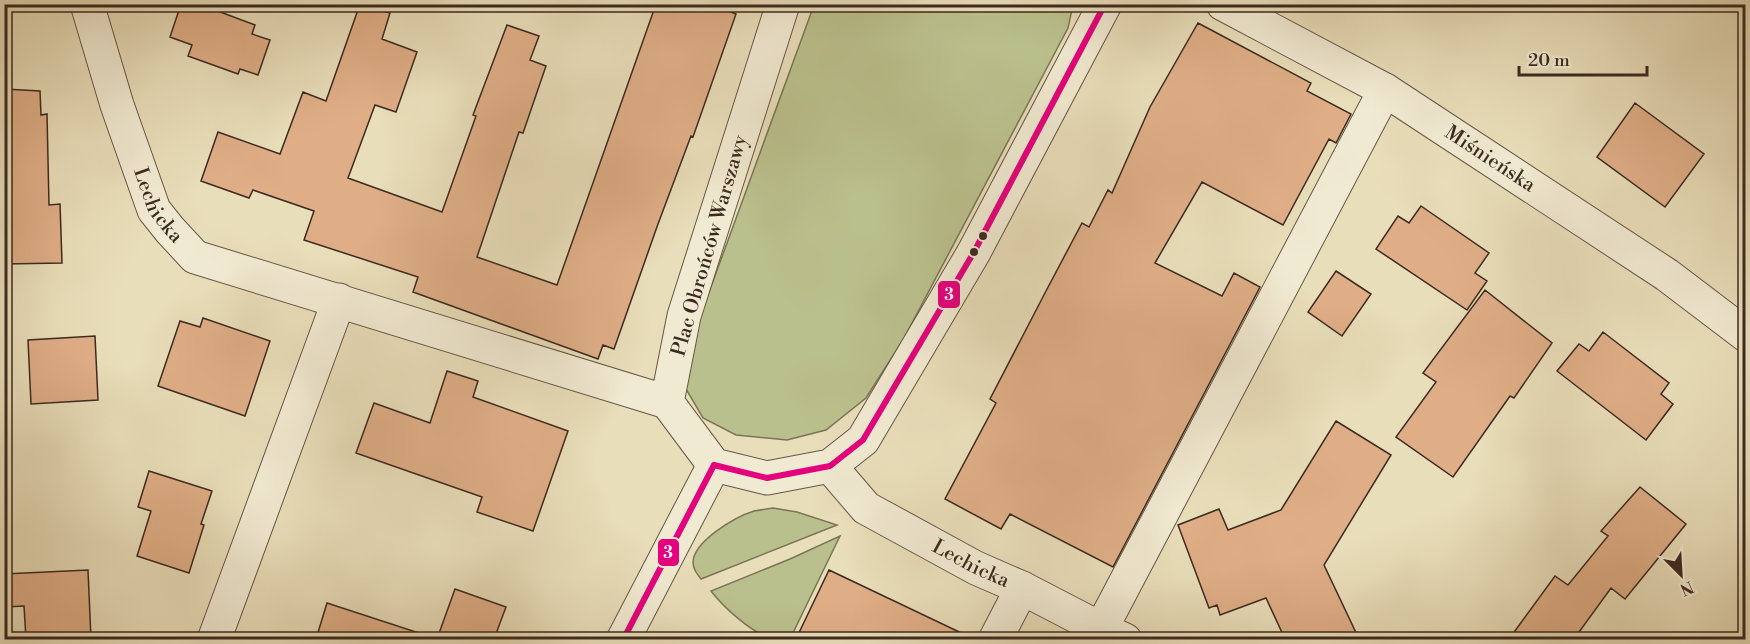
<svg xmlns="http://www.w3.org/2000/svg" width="1750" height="644" font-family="'Libre Bodoni',serif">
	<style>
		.green { fill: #bac08d; stroke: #7b7556; stroke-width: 1.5 }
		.building { fill: #dfae87; stroke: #3c2a20; stroke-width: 1.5 }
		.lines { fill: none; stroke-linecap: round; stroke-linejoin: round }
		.street-casing { stroke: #675746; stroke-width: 35 }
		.street { stroke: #f1ead2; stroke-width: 33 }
		.bus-1-casing { stroke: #f1ead2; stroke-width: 10 }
		.bus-1 { stroke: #e5007d; stroke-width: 6 }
		.bus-dot { fill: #3c2a20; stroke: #f1ead2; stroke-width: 2 }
		.labels { text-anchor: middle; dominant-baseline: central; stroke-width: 5; stroke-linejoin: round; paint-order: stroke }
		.street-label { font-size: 20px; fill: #3c2a20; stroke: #f1ead2 }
		.line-badge { stroke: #f1ead2; stroke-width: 2 }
		.badge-label { font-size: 16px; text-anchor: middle; font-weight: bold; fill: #fff }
	</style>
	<rect width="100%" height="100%" fill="#e9deba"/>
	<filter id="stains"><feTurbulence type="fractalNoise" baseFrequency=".00333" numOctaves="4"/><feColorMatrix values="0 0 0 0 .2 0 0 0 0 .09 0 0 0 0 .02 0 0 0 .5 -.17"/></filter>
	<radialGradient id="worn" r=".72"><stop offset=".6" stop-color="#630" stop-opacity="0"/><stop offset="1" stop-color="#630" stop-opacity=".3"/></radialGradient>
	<path class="green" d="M 814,5 L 1073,5 L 1068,28 L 903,340 L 866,398 L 826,430 L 787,440 L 736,435 L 703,418 L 686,389 L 685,358 Z
		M 773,508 L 797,512 L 837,525 L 701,579 C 697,574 693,569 693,562 C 694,541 735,517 754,511 C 760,510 766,509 773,508 Z
		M 840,536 L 790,639 C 784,640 777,641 771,639 C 750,631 724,608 711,591 L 790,559 Z"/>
	<path class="building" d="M 181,4 L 199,4 L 255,25 L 252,34 L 270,40 L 258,75 L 240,69 L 238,74 L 188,56 L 192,45 L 170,37 Z
		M 360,4 L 390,13 L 382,39 L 417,52 L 396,112 L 375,105 L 348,178 L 442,212 L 476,116 L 473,115 L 507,25 L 539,36 L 530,60 L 546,66 L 523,133 L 519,132 L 477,257 L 557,285 L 656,4 L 711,4 L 736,14 L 693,137 L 691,136 L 658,224 L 614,349 L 603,345 L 598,359 L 413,292 L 418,277 L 304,240 L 314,211 L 253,190 L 249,198 L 201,181 L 218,132 L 280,154 L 303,92 L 326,101 Z
		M 1198,23 L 1311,83 L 1307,91 L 1351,114 L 1336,143 L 1329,139 L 1283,225 L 1202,182 L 1155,263 L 1222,296 L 1234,273 L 1260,287 L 1113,567 L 1010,514 L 1001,529 L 945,499 L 996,403 L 990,399 L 1046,291 L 1082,223 L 1089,227 L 1108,190 L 1112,193 L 1150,107 Z
		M 4,89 L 40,91 L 41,115 L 47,114 L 49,205 L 60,204 L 62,263 L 4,264 Z
		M 1635,103 L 1704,154 L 1665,207 L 1597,157 Z
		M 1421,206 L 1489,253 L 1475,273 L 1487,281 L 1467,310 L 1376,249 L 1398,216 L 1409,223 Z
		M 1336,271 L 1371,294 L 1342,336 L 1308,312 Z
		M 1485,290 L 1552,343 L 1514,398 L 1510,396 L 1453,477 L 1396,437 L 1436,382 L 1423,373 Z
		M 203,318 L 270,341 L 245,416 L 158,386 L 180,321 L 200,327 Z
		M 1603,332 L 1669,383 L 1661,394 L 1673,404 L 1646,440 L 1557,371 L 1579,344 L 1589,351 Z
		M 95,336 L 98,400 L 31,404 L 28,340 Z
		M 447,371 L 478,381 L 473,397 L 568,431 L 533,531 L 477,512 L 482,497 L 356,453 L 374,403 L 430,423 Z
		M 1336,421 L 1391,455 L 1324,565 L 1359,639 L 1285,639 L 1266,598 L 1220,615 L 1217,605 L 1209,608 L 1178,525 L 1219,509 L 1228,530 L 1281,510 Z
		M 149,471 L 212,491 L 201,524 L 204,525 L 189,573 L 137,556 L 151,511 L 138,507 Z
		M 1640,487 L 1686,524 L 1625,599 L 1611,588 L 1574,639 L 1509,639 L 1555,576 L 1568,585 L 1608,536 L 1601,531 Z
		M 88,570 L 91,639 L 26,639 L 24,606 L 4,607 L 4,574 Z
		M 829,570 L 974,639 L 796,639 Z
		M 455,589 L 506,607 L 494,639 L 437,639 Z
		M 327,603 L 419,633 L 418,639 L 316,639 Z"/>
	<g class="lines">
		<g class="street-casing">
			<g id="street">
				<path id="s1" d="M 87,4 L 117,105 L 154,210 L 170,230 L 195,257 L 667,402"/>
				<path d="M 783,4 L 684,316 L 667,402 L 714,465 L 767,478 L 830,466 L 863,440 L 974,252 L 1105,4"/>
				<path id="s2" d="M 1223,4 L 1385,90 L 1667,275 L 1746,335"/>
				<path id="s3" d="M 830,466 L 866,508 L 976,568 L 1022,588 L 1101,629 L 1125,640"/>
				<path d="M 1101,629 L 1385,90"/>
				<path d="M 214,640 L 339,300"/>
				<path d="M 623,640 L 714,465"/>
				<path d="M 995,640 L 1022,588"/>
			</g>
		</g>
		<use href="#street" class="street"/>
		<g class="bus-1-casing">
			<path id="bus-1" d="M 714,465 L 767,478 L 830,466 L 863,440 L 974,252 L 1105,4
				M 623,640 L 714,465"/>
		</g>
		<use href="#bus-1" class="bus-1"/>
	</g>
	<g class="bus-dot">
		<circle cx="983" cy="236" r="5"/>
		<circle cx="974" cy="252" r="5"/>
	</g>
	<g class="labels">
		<g class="street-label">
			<text stroke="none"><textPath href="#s2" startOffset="309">Miśnieńska</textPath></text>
			<text stroke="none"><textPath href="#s1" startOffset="214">Lechicka</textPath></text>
			<text transform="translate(710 246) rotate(-74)">Plac Obrońców Warszawy</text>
			<text stroke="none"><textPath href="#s3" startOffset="174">Lechicka</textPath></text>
		</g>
	</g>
	<g class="line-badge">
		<rect x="937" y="280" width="24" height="29" rx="6" fill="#e5007d"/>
		<rect x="657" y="538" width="23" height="29" rx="6" fill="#e5007d"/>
	</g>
	<g class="badge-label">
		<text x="949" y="300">3</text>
		<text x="668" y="558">3</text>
	</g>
	<rect width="1750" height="644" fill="none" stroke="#e9deba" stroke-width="24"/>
	<rect x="6" y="6" width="1738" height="632" fill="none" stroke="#3c2a20" stroke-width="3"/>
	<rect x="12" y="12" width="1726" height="620" fill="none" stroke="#3c2a20" stroke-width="1.5"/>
	<g transform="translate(1681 575) rotate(156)" stroke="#f1ead2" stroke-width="4.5" paint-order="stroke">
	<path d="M0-4.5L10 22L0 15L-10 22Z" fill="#3c2a20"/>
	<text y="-9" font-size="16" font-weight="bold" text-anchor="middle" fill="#3c2a20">N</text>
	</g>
	<path d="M1519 66v9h128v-9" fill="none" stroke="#3c2a20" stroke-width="3"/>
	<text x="1528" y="66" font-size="18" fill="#3c2a20" stroke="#f1ead2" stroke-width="4.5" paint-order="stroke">20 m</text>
	<rect width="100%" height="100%" filter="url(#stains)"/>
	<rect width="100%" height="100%" fill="url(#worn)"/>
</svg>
